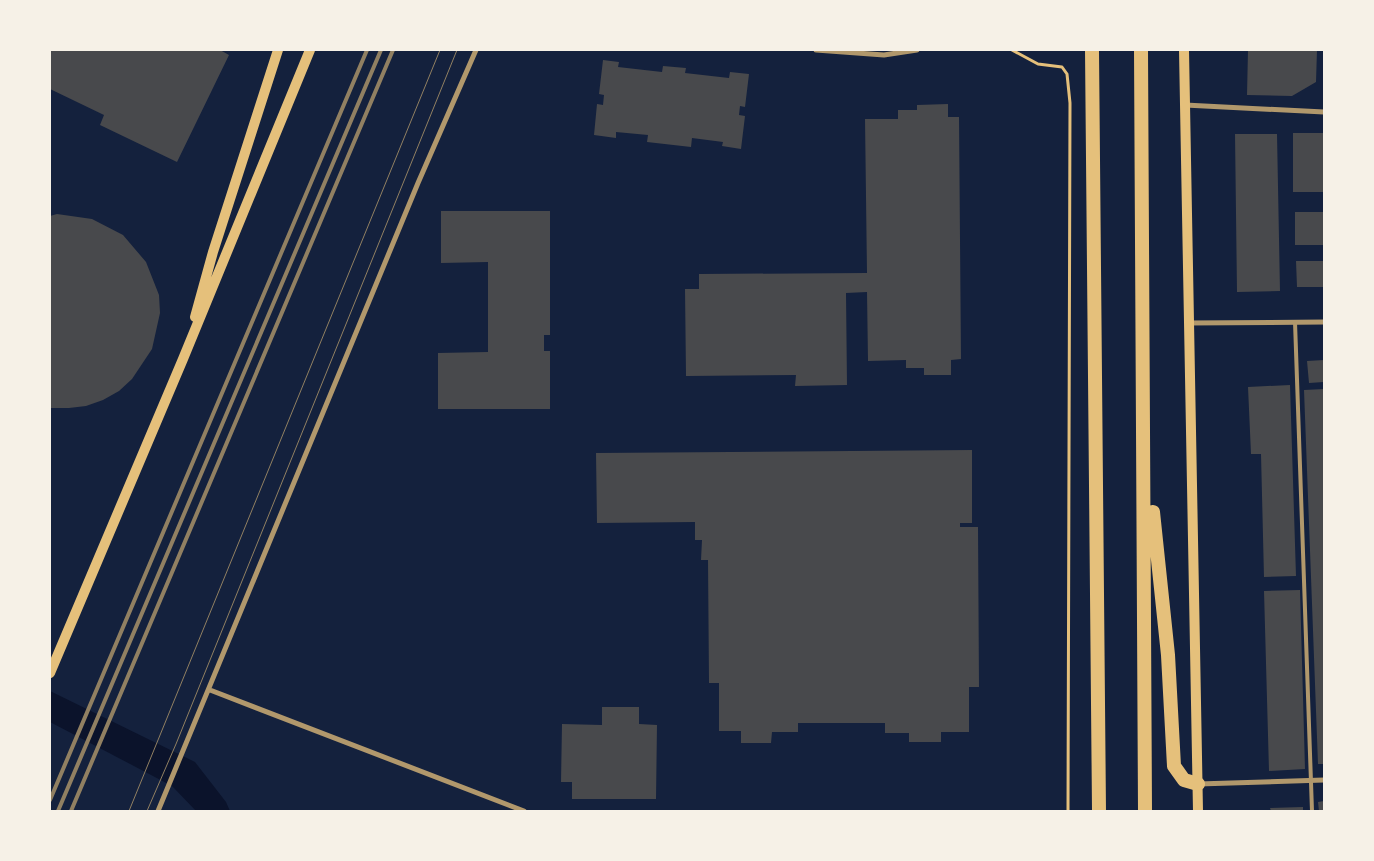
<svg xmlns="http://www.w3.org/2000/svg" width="1374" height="861" font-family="'Crimson Pro',serif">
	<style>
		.water { fill: #0b132b }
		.building { fill: #48494c }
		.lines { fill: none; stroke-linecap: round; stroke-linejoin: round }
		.path { stroke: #e5c07b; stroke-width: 3 }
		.service { stroke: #b1986c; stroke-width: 4 }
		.minor { stroke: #b1986c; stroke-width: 5 }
		.secondary { stroke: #e5c07b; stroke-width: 10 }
		.trunk { stroke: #e5c07b; stroke-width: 14 }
		.tram { stroke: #918062; stroke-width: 1 }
		.rail { stroke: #918062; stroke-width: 4 }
	</style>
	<rect width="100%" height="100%" fill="#14213d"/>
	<path class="water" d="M 50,691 L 195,762 L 226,802 L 230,811 L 196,811 L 172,786 L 50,722 Z"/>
	<path class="building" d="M 50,50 L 220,50 L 229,55 L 177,162 L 100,125 L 104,115 L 50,89 Z
		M 1248,50 L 1317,50 L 1316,82 L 1292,96 L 1247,95 Z
		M 603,60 L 619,62 L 618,67 L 662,72 L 663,66 L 686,68 L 685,73 L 729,78 L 730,72 L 749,74 L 745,107 L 740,106 L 739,115 L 745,116 L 741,149 L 722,146 L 723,142 L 692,138 L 691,147 L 647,142 L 648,135 L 616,132 L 616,138 L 594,135 L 597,104 L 603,105 L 604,95 L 599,94 Z
		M 948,104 L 948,117 L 959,117 L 961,359 L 951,360 L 951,375 L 924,375 L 924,368 L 906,368 L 906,360 L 868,361 L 867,292 L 846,293 L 847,385 L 795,386 L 796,375 L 686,376 L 685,289 L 699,289 L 699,274 L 867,273 L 865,119 L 898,119 L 898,110 L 917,110 L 917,105 Z
		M 1293,133 L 1324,133 L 1324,192 L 1293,192 Z
		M 1235,134 L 1277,134 L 1280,291 L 1237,292 Z
		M 441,211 L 550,211 L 550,335 L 544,335 L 544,351 L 550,351 L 550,409 L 438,409 L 438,353 L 488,352 L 488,262 L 441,263 Z
		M 1295,212 L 1324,212 L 1324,245 L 1295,245 Z
		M 57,214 L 92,219 L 123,235 L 146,262 L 159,295 L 160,313 L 152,349 L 132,379 L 119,391 L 103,400 L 86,406 L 69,408 L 50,408 L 50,216 Z
		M 1296,261 L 1324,261 L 1324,287 L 1297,287 Z
		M 1324,360 L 1324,382 L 1309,383 L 1307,361 Z
		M 1290,385 L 1296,576 L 1264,577 L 1261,454 L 1251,454 L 1248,387 Z
		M 1324,389 L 1324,764 L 1318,764 L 1304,390 Z
		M 972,450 L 972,523 L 960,523 L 960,527 L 978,527 L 979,687 L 969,687 L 969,732 L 941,732 L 941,742 L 909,742 L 909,733 L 885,733 L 885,723 L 798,723 L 798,732 L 772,732 L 771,743 L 741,743 L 741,731 L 719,731 L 719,683 L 709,683 L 708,560 L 701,560 L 702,540 L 695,540 L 695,522 L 597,523 L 596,453 Z
		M 1300,590 L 1305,769 L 1269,771 L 1264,591 Z
		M 602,707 L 639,707 L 639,724 L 657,725 L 656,799 L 572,799 L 572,782 L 561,782 L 562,724 L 602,725 Z
		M 1324,801 L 1324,811 L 1319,811 L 1318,802 Z
		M 1303,807 L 1303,811 L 1271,811 L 1270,808 Z"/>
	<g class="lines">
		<path class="path" d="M 1012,50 L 1038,64 L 1062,67 L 1067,74 L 1070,103 L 1068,811"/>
		<path class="service" d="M 1295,322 L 1312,811"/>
		<path class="minor" d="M 816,50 L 884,55 L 917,50
			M 1185,105 L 1324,112
			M 1188,323 L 1324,322
			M 210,690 L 524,811
			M 1198,784 L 1324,780
			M 158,811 L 418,183 L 476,50"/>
		<path class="secondary" d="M 1184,50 L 1198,811
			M 195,317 L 213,252 L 278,50
			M 50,673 L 183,359 L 310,50"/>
		<path class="trunk" d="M 1092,50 L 1099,811
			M 1141,50 L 1145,811
			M 1153,512 L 1168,655 L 1174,766 L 1184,780 L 1198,784"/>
		<path class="tram" d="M 129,811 L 440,50
			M 147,811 L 176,744 L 457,50"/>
		<path class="rail" d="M 50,800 L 367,50
			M 58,811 L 381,50
			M 71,811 L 393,50"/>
	</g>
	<rect width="1374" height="861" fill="none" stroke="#f6f1e7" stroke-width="102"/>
</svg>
